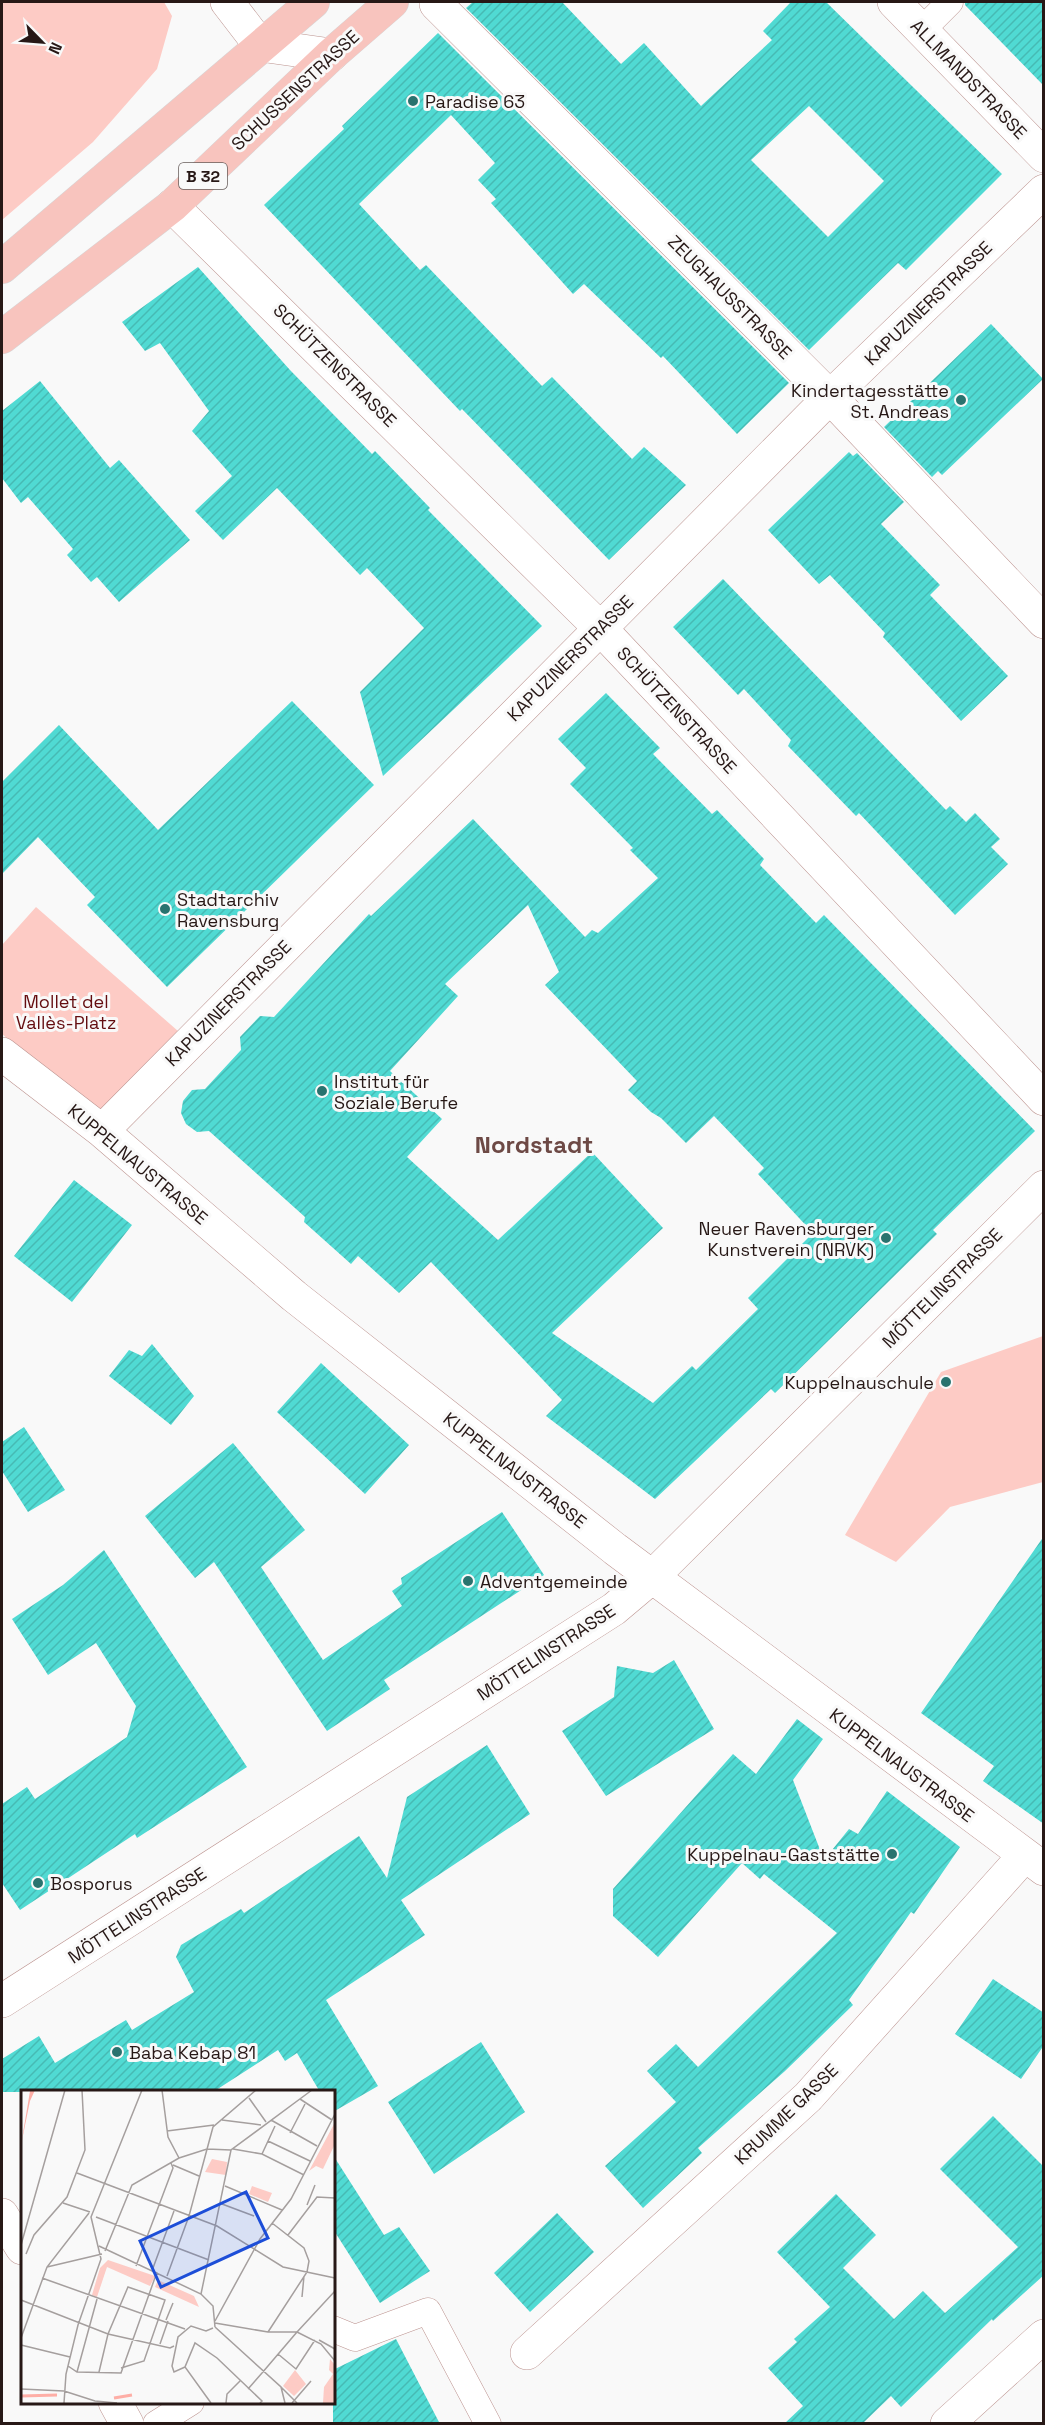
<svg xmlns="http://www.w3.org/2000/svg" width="1045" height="2425" font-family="'Space Grotesk',sans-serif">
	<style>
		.green { fill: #fdcbc5 }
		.building { fill: url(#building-hatch); fill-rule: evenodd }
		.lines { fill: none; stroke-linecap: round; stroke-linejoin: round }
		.lane-casing { stroke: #bd9490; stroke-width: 27 }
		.street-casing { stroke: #bd9490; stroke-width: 34 }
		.secondary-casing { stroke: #bd9490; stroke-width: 34 }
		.primary-casing { stroke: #d8d5d5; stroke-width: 34 }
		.lane { stroke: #fff; stroke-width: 26 }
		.street { stroke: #fff; stroke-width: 33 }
		.secondary { stroke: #fff; stroke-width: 33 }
		.primary { stroke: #f8c4be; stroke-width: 33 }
		.poi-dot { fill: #29736f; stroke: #f9f9f9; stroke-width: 2 }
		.labels { text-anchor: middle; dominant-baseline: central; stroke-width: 6; stroke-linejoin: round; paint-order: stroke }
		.shield { fill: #f9f9f9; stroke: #665c5a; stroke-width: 1.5 }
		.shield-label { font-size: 16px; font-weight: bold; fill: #271816 }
		.street-label { font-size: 18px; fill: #271816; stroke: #f9f9f9 }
		.poi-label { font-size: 18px; fill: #271816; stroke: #f9f9f9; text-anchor: start }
		.park-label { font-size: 18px; fill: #640d10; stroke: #f9f9f9 }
		.district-label { font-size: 24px; font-weight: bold; fill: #6d4945; stroke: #f9f9f9 }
		.inset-river { fill: none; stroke: #feaea6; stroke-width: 3 }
		.inset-road { fill: none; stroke: #a59f9e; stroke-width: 1.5 }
		.view { fill: #1d4ed8; fill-opacity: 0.15; stroke: #1d4ed8; stroke-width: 3 }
		.inset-edge { fill: none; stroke: #271816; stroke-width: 3 }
	</style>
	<defs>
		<pattern id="building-hatch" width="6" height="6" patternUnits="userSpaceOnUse" patternTransform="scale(1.5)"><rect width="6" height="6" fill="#50dad3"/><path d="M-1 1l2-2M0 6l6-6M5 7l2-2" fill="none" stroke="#46bab4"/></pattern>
	</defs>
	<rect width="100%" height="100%" fill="#f9f9f9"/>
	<path class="green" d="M 2,2 L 164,2 L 172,16 L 157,69 L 93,142 L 2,220 Z
		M 36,907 L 178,1031 L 96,1115 L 2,1034 L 2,945 Z
		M 1043,1336 L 1043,1482 L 950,1507 L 896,1562 L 845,1535 L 941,1372 Z"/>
	<path class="building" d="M 473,2 L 562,2 L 621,64 L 644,43 L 701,106 L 772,40 L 763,31 L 791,2 L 826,2 L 1002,174 L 906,270 L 898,263 L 809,350 L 466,8 ZM 809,106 L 884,181 L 828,237 L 751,160 Z
		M 965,2 L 1044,2 L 1044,86 L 965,5 Z
		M 438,33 L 789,383 L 737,434 L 663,356 L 661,358 L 584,284 L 573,294 L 491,203 L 496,199 L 478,180 L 495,163 L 451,115 L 359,204 L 420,270 L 426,265 L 542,386 L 552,377 L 632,459 L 644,447 L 686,485 L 609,560 L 462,409 L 460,411 L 264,205 L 344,129 L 342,126 Z
		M 198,267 L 290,370 L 372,454 L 375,451 L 430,508 L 428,510 L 542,626 L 383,776 L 360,692 L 424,628 L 367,568 L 360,575 L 277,488 L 223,540 L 195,511 L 232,476 L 192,431 L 209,411 L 160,343 L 145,351 L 122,322 Z
		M 991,324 L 1043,379 L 942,475 L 938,471 L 932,477 L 884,427 Z
		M 40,381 L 110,468 L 119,460 L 190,540 L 119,602 L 97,577 L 91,582 L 67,555 L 73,549 L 28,497 L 21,503 L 2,478 L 2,411 Z
		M 849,452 L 853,456 L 857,453 L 904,502 L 881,524 L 940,585 L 930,595 L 1008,676 L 961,721 L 883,637 L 885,633 L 830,575 L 819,584 L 768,530 Z
		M 723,579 L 946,810 L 950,806 L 966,822 L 975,813 L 1000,839 L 991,847 L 1008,864 L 955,915 L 859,813 L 856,816 L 788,746 L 791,740 L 744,689 L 738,695 L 673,627 Z
		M 606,693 L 660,748 L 653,754 L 712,814 L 717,810 L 764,859 L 760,865 L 816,923 L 824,915 L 1035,1131 L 933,1230 L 937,1234 L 775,1393 L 771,1389 L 655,1499 L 546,1416 L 562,1400 L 431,1262 L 399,1293 L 358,1256 L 351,1264 L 304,1222 L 305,1217 L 209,1131 L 197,1132 L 186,1124 L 181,1113 L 183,1101 L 192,1090 L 205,1089 L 241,1050 L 240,1037 L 260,1016 L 274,1017 L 369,914 L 371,916 L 473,819 L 585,937 L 592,930 L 598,933 L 658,878 L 630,850 L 633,848 L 570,784 L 586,768 L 558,739 ZM 528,905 L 559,972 L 545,985 L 637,1081 L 628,1090 L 651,1112 L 661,1118 L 686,1143 L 714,1116 L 764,1168 L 758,1174 L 813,1233 L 748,1298 L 758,1309 L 696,1370 L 692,1366 L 653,1403 L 552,1333 L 663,1228 L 592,1152 L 498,1240 L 407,1157 L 442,1119 L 390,1071 L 458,996 L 445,984 Z
		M 292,701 L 374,785 L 167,987 L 87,905 L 95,897 L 38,837 L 2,874 L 2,782 L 59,725 L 158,830 Z
		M 74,1180 L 132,1225 L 72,1302 L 14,1256 Z
		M 152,1344 L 194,1396 L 171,1425 L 109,1376 L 129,1350 L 142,1356 Z
		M 321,1363 L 409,1445 L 365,1494 L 277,1412 Z
		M 24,1427 L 65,1490 L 28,1512 L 2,1471 L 2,1442 Z
		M 233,1443 L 305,1530 L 261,1567 L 323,1660 L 402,1606 L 392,1591 L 402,1584 L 401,1578 L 502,1512 L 544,1575 L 384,1680 L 390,1689 L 327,1731 L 214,1562 L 195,1578 L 145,1516 Z
		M 1044,1536 L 1044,1824 L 983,1781 L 994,1766 L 921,1713 Z
		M 104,1550 L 247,1767 L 137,1838 L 135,1834 L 20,1910 L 2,1883 L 2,1804 L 27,1787 L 35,1799 L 127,1737 L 136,1706 L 96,1643 L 48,1675 L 12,1619 L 63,1585 Z
		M 674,1660 L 714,1729 L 606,1796 L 562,1731 L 614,1697 L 617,1666 L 653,1673 Z
		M 797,1719 L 823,1739 L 793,1780 L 824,1860 L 849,1829 L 858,1834 L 887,1791 L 960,1847 L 914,1914 L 911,1912 L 849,2000 L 853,2005 L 785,2071 L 698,2148 L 702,2153 L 643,2208 L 605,2166 L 676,2102 L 647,2071 L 676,2044 L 698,2067 L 837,1933 L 764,1874 L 760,1879 L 742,1863 L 658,1957 L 613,1916 L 613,1889 L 733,1754 L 756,1774 Z
		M 487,1745 L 530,1814 L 401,1900 L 425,1935 L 326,2000 L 378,2086 L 333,2112 L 333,2092 L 320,2092 L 297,2053 L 285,2061 L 278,2050 L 213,2092 L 2,2092 L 2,2059 L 39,2036 L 55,2063 L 126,2020 L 132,2030 L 194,1992 L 176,1957 L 181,1945 L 241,1909 L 244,1913 L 359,1836 L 387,1878 L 407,1797 Z
		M 993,1979 L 1044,2013 L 1044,2045 L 1021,2079 L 955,2034 Z
		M 481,2042 L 525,2112 L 434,2174 L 388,2102 Z
		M 993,2116 L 1044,2167 L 1044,2275 L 993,2321 L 992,2319 L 901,2407 L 891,2396 L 862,2424 L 784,2424 L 803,2406 L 768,2368 L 797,2342 L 794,2339 L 830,2307 L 777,2252 L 836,2194 L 876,2235 L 843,2268 L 894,2319 L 923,2291 L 945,2313 L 1018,2247 L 940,2169 Z
		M 333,2155 L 384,2235 L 399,2227 L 430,2271 L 380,2303 L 333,2229 Z
		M 557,2213 L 594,2252 L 530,2312 L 494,2273 Z
		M 396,2339 L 440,2424 L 333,2424 L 333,2370 Z"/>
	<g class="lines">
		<g class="lane-casing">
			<path id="lane" d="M 922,30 L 950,2
				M 333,2329 L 355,2338 L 428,2311 L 488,2424
				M 156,2424 L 191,2402"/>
		</g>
		<g class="street-casing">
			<path id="street" d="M 227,2 L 260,45 L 331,55
				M 894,2 L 1044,156
				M 436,4 L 830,397 L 1044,622
				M 172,206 L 600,628 L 1044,1099
				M 2,1054 L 102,1131 L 294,1296 L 615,1549 L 1044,1869
				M 102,1131 L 830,397 L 1044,191
				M 2,2001 L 614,1609 L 652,1577 L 1044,1187
				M 527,2353 L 808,2097 L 1024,1856
				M 947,2424 L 1044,2336"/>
		</g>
		<g class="secondary-casing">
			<path id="secondary" d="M 2,2215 L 22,2248
				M 115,2402 L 127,2424"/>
		</g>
		<g class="primary-casing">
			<path id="primary" d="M 2,267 L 313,2
				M 2,337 L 172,206 L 331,55 L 392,2"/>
		</g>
		<use href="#lane" class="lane"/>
		<use href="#street" class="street"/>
		<use href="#secondary" class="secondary"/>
		<use href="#primary" class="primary"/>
	</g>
	<g class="poi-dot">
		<circle cx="413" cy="101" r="6"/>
		<circle cx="961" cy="400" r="6"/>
		<circle cx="165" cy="909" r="6"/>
		<circle cx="322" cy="1091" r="6"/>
		<circle cx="886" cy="1238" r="6"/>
		<circle cx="946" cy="1382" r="6"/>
		<circle cx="468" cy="1581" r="6"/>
		<circle cx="892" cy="1854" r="6"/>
		<circle cx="38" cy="1883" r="6"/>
		<circle cx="117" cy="2052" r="6"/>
	</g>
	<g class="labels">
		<rect class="shield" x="179" y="163" width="48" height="26" rx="4.5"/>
		<g class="shield-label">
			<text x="203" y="176">B 32</text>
		</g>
		<g class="street-label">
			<text transform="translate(969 79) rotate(46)">ALLMANDSTRASSE</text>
			<text transform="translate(295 90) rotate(-43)">SCHUSSENSTRASSE</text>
			<text transform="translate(730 297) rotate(45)">ZEUGHAUSSTRASSE</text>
			<text transform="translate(928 303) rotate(-44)">KAPUZINERSTRASSE</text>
			<text transform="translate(335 365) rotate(45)">SCHÜTZENSTRASSE</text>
			<text transform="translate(570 658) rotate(-45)">KAPUZINERSTRASSE</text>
			<text transform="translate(677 710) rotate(47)">SCHÜTZENSTRASSE</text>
			<text transform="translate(228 1003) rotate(-45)">KAPUZINERSTRASSE</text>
			<text transform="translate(138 1164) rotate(40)">KUPPELNAUSTRASSE</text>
			<text transform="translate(942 1288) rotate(-45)">MÖTTELINSTRASSE</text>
			<text transform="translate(515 1470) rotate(38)">KUPPELNAUSTRASSE</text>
			<text transform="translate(546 1652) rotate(-33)">MÖTTELINSTRASSE</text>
			<text transform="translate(902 1765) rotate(37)">KUPPELNAUSTRASSE</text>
			<text transform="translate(137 1915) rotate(-33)">MÖTTELINSTRASSE</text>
			<text transform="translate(786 2114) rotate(-44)">KRUMME GASSE</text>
		</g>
		<g class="poi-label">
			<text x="425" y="101">Paradise 63</text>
			<text x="949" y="390" text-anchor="end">Kindertagesstätte<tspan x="949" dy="21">St. Andreas</tspan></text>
			<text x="177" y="899">Stadtarchiv<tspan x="177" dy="21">Ravensburg</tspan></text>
			<text x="334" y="1081">Institut für<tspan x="334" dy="21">Soziale Berufe</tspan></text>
			<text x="874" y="1228" text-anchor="end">Neuer Ravensburger<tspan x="874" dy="21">Kunstverein (NRVK)</tspan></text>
			<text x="934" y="1382" text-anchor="end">Kuppelnauschule</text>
			<text x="480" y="1581">Adventgemeinde</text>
			<text x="880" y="1854" text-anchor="end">Kuppelnau-Gaststätte</text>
			<text x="50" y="1883">Bosporus</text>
			<text x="129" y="2052">Baba Kebap 81</text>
		</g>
		<g class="park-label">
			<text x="66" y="1001">Mollet del<tspan x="66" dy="21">Vallès-Platz</tspan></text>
		</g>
		<g class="district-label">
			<text x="534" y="1144">Nordstadt</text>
		</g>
	</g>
	<g transform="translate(21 2090)">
		<rect width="314" height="314" fill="#f9f9f9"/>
		<path d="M 191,69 L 206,72 L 205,85 L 184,82 ZM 231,96 L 251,103 L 247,112 L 228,104 ZM 87,170 L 134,186 L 129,196 L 86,177 L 76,207 L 71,205 L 79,178 ZM 137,190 L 173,206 L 178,217 L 134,197 ZM 274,280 L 285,294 L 273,306 L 262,296 Z" fill="#fdcbc5"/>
		<path d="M 313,34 L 313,56 L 302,79 L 295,76 L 288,81 ZM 309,269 L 313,274 L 313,313 L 302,313 L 303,297 L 312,284 L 308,280 Z" fill="#fdcbc5"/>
		<path d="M 14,0 L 9,11 L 0,55 L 9,1 Z" fill="#feaea6"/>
		<path class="inset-river" d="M 0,306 L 36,305M 93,308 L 111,305"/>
		<path class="inset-road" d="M 141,0 L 147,47 L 158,68M 228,8 L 245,32M 279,9 L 311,30M 201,30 L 240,35M 250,30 L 296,56M 146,41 L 193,35M 269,43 L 284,14M 247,51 L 289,71M 212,59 L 241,64 L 283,85M 241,64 L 254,36M 152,75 L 178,86M 56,83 L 196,136 L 262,177 L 314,188M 204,96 L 261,120M 42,113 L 69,122M 201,114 L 233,126M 286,115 L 294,95M 75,127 L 188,170M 267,145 L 296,107 L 314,108M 0,155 L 44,0M 78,156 L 180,204 L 192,216 L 194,237M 84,161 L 111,95 L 158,68 L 186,59 L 210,60M 5,164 L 13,145 L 46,107 L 64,60 L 61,0M 115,176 L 152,78 L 150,73M 26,177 L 81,164M 132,178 L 153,121M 146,186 L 168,126 L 192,37 L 235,0M 21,188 L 164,239M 180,204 L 210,60 L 291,0M 281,207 L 283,186M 0,210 L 87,244 L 149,258 L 153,256M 145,230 L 152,213M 194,231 L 239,149 L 270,109 L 314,24M 194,233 L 247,242 L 277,242M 194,237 L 260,297 L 264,313M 247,242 L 286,182 L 288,171 L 283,158 L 251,133M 276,242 L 314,201M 0,248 L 26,177 L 68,123M 298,250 L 314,259M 139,254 L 147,231M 0,255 L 49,267M 257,264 L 275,279 L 294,250M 47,276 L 56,282 L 100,283 L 136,182M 164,277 L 153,282 L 151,276 L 157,247 L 170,236 L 185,241 L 192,238M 56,282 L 76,209M 78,282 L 87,244 L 107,197 L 144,210 L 123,271 L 100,278M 241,283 L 276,242 L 300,254 L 314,271M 260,297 L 276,313M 0,299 L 43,301M 227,299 L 241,283M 43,301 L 74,311 L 96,313M 43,313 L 45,284 L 57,235 L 80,169 L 70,127 L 121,0M 190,313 L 164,277 L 174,253 L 196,268 L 241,311 L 239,313M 205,313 L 206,304 L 219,291M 271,313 L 290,291"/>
		<path class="view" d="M 225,102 L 247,148 L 140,197 L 119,151 Z"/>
		<rect width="314" height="314" class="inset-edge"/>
	</g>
	<rect width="1045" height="2425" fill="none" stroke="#271816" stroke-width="6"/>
	<g transform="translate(42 42) rotate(115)" stroke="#f9f9f9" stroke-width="4.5" paint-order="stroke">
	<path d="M0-4.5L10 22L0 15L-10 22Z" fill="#271816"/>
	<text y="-9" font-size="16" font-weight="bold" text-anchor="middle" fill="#271816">N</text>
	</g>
</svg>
